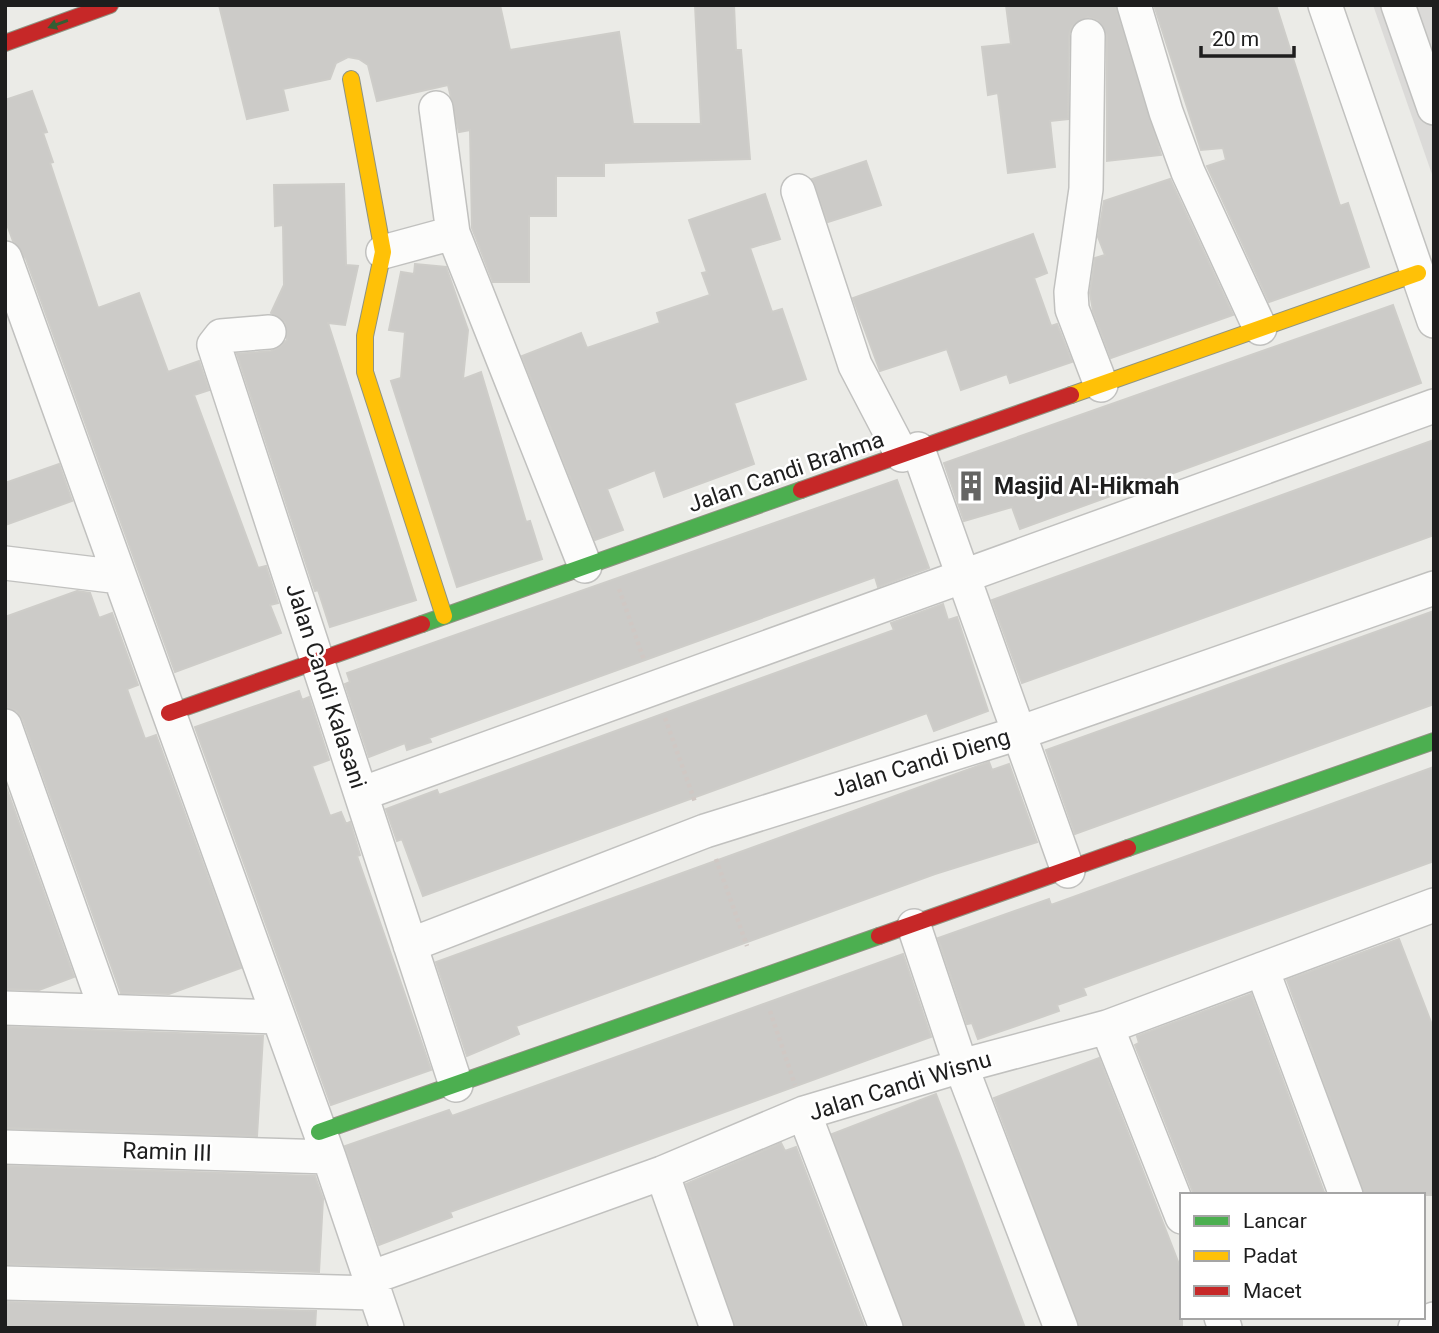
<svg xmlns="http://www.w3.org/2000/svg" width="1439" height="1333" font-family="Roboto,sans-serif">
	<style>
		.residential { fill: #dbdad8 }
		.building { fill: #cccbc8; stroke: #cecdc9; stroke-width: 2 }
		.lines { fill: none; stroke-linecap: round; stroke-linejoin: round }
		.street-casing { stroke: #c1c1bf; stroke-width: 36 }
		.fast-casing { stroke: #8f9381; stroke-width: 18 }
		.slow-casing { stroke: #8f9381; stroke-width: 18 }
		.jam-casing { stroke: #8f9381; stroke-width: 18 }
		.path { stroke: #d0c8c4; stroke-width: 4.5; stroke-dasharray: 3.5 3.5; stroke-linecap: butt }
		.street { stroke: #fcfcfb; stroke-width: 33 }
		.fast { stroke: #4caf50; stroke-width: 16 }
		.slow { stroke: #ffc107; stroke-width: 16 }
		.jam { stroke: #c62828; stroke-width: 16 }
		.oneway { fill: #335f34 }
		.labels { text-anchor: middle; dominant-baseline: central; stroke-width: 5; stroke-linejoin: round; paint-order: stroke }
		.street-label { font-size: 23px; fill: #1e1e1e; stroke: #fff }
		.poi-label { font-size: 23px; font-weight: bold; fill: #1e1e1e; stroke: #fff; text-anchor: start }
	</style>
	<rect width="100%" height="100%" fill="#ebebe7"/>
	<path class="residential" d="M 1373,5 L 1434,5 L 1434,180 Z"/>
	<path class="building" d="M 219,5 L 500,5 L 510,50 L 619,32 L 633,124 L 701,124 L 695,5 L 734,5 L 736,50 L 741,50 L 750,159 L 604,163 L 604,176 L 556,176 L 556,216 L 529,216 L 529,282 L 493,282 L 472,228 L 470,130 L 459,132 L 448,85 L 377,101 L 368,65 L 359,59 L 348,57 L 336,63 L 330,79 L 283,89 L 288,110 L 247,119 Z
		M 1006,5 L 1115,5 L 1161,155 L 1107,161 L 1107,36 L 1098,20 L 1088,17 L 1072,26 L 1069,35 L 1068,119 L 1050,121 L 1055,167 L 1008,173 L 998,93 L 988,95 L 982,47 L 1011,44 Z
		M 1154,5 L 1276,5 L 1340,206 L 1348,203 L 1369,267 L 1269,302 L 1207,166 L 1226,160 L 1223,148 L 1201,150 Z
		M 32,91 L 47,132 L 43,133 L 53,162 L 50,163 L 98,308 L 139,293 L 168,372 L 199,361 L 209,390 L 194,395 L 258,568 L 266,566 L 278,603 L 270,605 L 281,633 L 175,672 L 26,259 L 13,241 L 5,219 L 5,100 Z
		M 866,161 L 881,205 L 828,222 L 812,179 Z
		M 1170,179 L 1233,315 L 1111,358 L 1093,311 L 1090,293 L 1095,258 L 1105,255 L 1098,237 L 1104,201 Z
		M 344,184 L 346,265 L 358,266 L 345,325 L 328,323 L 416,600 L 330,627 L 318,590 L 315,591 L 237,354 L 271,351 L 280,347 L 287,340 L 285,322 L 271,313 L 284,285 L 283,225 L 275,226 L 274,185 Z
		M 765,194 L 780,239 L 750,248 L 772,312 L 782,309 L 806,379 L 734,403 L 754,464 L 664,497 L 655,470 L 607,489 L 623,530 L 595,540 L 522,356 L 581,333 L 587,348 L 660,323 L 657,313 L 710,295 L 702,273 L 707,272 L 689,220 Z
		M 1033,234 L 1047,273 L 1034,278 L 1051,326 L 1057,324 L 1072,362 L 1010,383 L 1007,374 L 961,390 L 947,349 L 880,371 L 853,298 Z
		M 415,264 L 446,267 L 468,330 L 463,379 L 481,372 L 526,522 L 530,521 L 542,559 L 457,587 L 391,381 L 401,378 L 405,332 L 389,330 L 401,272 L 414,274 Z
		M 1393,305 L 1421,383 L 1020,529 L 1012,507 L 964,521 L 944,463 Z
		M 1434,440 L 1434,535 L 1022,683 L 992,600 Z
		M 59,464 L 72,501 L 5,525 L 5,483 Z
		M 897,480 L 929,568 L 878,587 L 875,577 L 429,738 L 431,742 L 407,750 L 405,743 L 369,757 L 345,684 L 350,682 L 347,673 Z
		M 77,591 L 90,593 L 99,618 L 112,613 L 138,685 L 127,689 L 145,739 L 156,735 L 241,968 L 169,994 L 121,993 L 23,720 L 17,711 L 5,707 L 5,617 Z
		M 943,604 L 948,620 L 957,617 L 988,711 L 934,731 L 927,713 L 423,896 L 402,839 L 397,841 L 386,809 L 437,790 L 439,795 L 861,642 L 894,630 L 891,623 Z
		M 1434,611 L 1434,704 L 1075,834 L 1046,750 Z
		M 299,691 L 302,700 L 309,697 L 329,760 L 312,766 L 330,816 L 341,812 L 346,824 L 350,822 L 360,855 L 357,856 L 431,1070 L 331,1105 L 195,727 Z
		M 989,762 L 992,770 L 1009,764 L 1037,842 L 935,874 L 516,1026 L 519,1034 L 467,1056 L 436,962 Z
		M 1434,767 L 1434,861 L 1083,988 L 1086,995 L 1057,1005 L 1059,1011 L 1016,1026 L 978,1039 L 972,1023 L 967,1024 L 938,938 L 1049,899 L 1051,905 Z
		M 5,784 L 74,977 L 39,990 L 5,989 Z
		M 1399,939 L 1434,1030 L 1434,1195 L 1365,1195 L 1287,980 Z
		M 903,954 L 931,1037 L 450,1212 L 452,1217 L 379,1245 L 345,1146 L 449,1110 L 452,1116 Z
		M 1251,994 L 1325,1195 L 1194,1195 L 1135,1045 L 1139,1043 L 1137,1036 Z
		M 5,1027 L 263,1036 L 257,1136 L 5,1128 Z
		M 1099,1058 L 1182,1272 L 1182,1328 L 1080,1328 L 994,1098 Z
		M 936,1094 L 960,1156 L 1025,1328 L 905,1328 L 832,1134 Z
		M 781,1143 L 785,1151 L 796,1147 L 865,1328 L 736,1328 L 686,1184 Z
		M 5,1166 L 315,1176 L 323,1199 L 319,1272 L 5,1264 Z
		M 5,1302 L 316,1311 L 315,1328 L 5,1328 Z"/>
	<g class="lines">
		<g class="street-casing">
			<path id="street" d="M 1134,5 L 1166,112 L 1188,172 L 1260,328
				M 1325,5 L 1434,321
				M 1398,5 L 1434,108
				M 1088,36 L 1086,189 L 1071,292 L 1072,309 L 1101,385
				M 436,108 L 453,233
				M 798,191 L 855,365 L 902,455
				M 383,252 L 453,233 L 585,566
				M 5,258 L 329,1157 L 387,1328
				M 269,332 L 221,336 L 214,345 L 456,1085
				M 918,449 L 1068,871
				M 5,563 L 120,577
				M 5,726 L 106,1010
				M 361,794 L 1434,406
				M 914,926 L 961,1066 L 1061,1328
				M 410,945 L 705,831 L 1019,733 L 1434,588
				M 1262,969 L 1346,1195
				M 5,1008 L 278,1017
				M 1107,1027 L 1182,1217
				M 804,1113 L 886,1328
				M 5,1147 L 329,1157
				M 662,1173 L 717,1328
				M 370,1278 L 662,1173 L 804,1113 L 961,1066 L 1107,1027 L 1434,905
				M 5,1283 L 374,1293
				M 1221,1317 L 1225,1328
				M 1415,1328 L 1434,1319"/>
		</g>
		<g class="fast-casing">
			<path id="fast" d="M 422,624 L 801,490
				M 1128,848 L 1434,741
				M 319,1132 L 879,936"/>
		</g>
		<g class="slow-casing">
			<path id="slow" d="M 351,79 L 383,252 L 365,336 L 365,372 L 444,616
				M 1071,395 L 1418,273"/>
		</g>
		<g class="jam-casing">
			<path id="jam" d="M 5,43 L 110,5
				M 801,490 L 1071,395
				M 169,713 L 422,624
				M 879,936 L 1128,848"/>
		</g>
		<path class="path" d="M 619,589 L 644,660
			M 665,718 L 695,802
			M 716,859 L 747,946
			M 770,1011 L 795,1085"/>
		<use href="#street" class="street"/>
		<use href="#fast" class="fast"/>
		<use href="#slow" class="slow"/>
		<use href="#jam" class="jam"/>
	</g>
	<defs><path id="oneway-solid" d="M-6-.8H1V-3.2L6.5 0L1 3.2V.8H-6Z" transform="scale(1.75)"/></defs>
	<use class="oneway" href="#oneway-solid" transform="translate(58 24) rotate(160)"/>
	<defs>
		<g id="building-bare" transform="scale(2.415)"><path d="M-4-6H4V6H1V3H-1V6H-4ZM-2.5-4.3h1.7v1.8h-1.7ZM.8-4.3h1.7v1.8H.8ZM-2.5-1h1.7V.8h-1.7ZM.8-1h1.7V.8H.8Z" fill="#666664" stroke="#fff" stroke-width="2.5" paint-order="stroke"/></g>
	</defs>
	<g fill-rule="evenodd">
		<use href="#building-bare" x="971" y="486"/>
	</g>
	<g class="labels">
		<g class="street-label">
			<text transform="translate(786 472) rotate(-19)">Jalan Candi Brahma</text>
			<text transform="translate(326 686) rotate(72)">Jalan Candi Kalasani</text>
			<text transform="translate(921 763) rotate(-17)">Jalan Candi Dieng</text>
			<text transform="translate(900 1086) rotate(-17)">Jalan Candi Wisnu</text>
			<text transform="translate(167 1152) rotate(2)">Ramin III</text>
		</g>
		<g class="poi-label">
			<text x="994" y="486">Masjid Al-Hikmah</text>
		</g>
	</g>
	<rect width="1439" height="1333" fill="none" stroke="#1e1e1e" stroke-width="14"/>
	<rect x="1180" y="1193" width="245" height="126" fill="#ffffff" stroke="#a5a5a5" stroke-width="2"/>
	<rect x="1194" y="1216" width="35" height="10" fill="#4caf50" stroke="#a5a5a5" stroke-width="2"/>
	<text x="1243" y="1228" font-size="21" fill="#1e1e1e">Lancar</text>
	<rect x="1194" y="1251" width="35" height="10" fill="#ffc107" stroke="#a5a5a5" stroke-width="2"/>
	<text x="1243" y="1263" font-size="21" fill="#1e1e1e">Padat</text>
	<rect x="1194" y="1286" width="35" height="10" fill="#c62828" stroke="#a5a5a5" stroke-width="2"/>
	<text x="1243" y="1298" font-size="21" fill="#1e1e1e">Macet</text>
	<path d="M1201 46v10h93v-10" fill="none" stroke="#1e1e1e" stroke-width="3.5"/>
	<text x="1212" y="46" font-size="21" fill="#1e1e1e" stroke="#ffffff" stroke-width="5" paint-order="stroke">20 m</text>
</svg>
